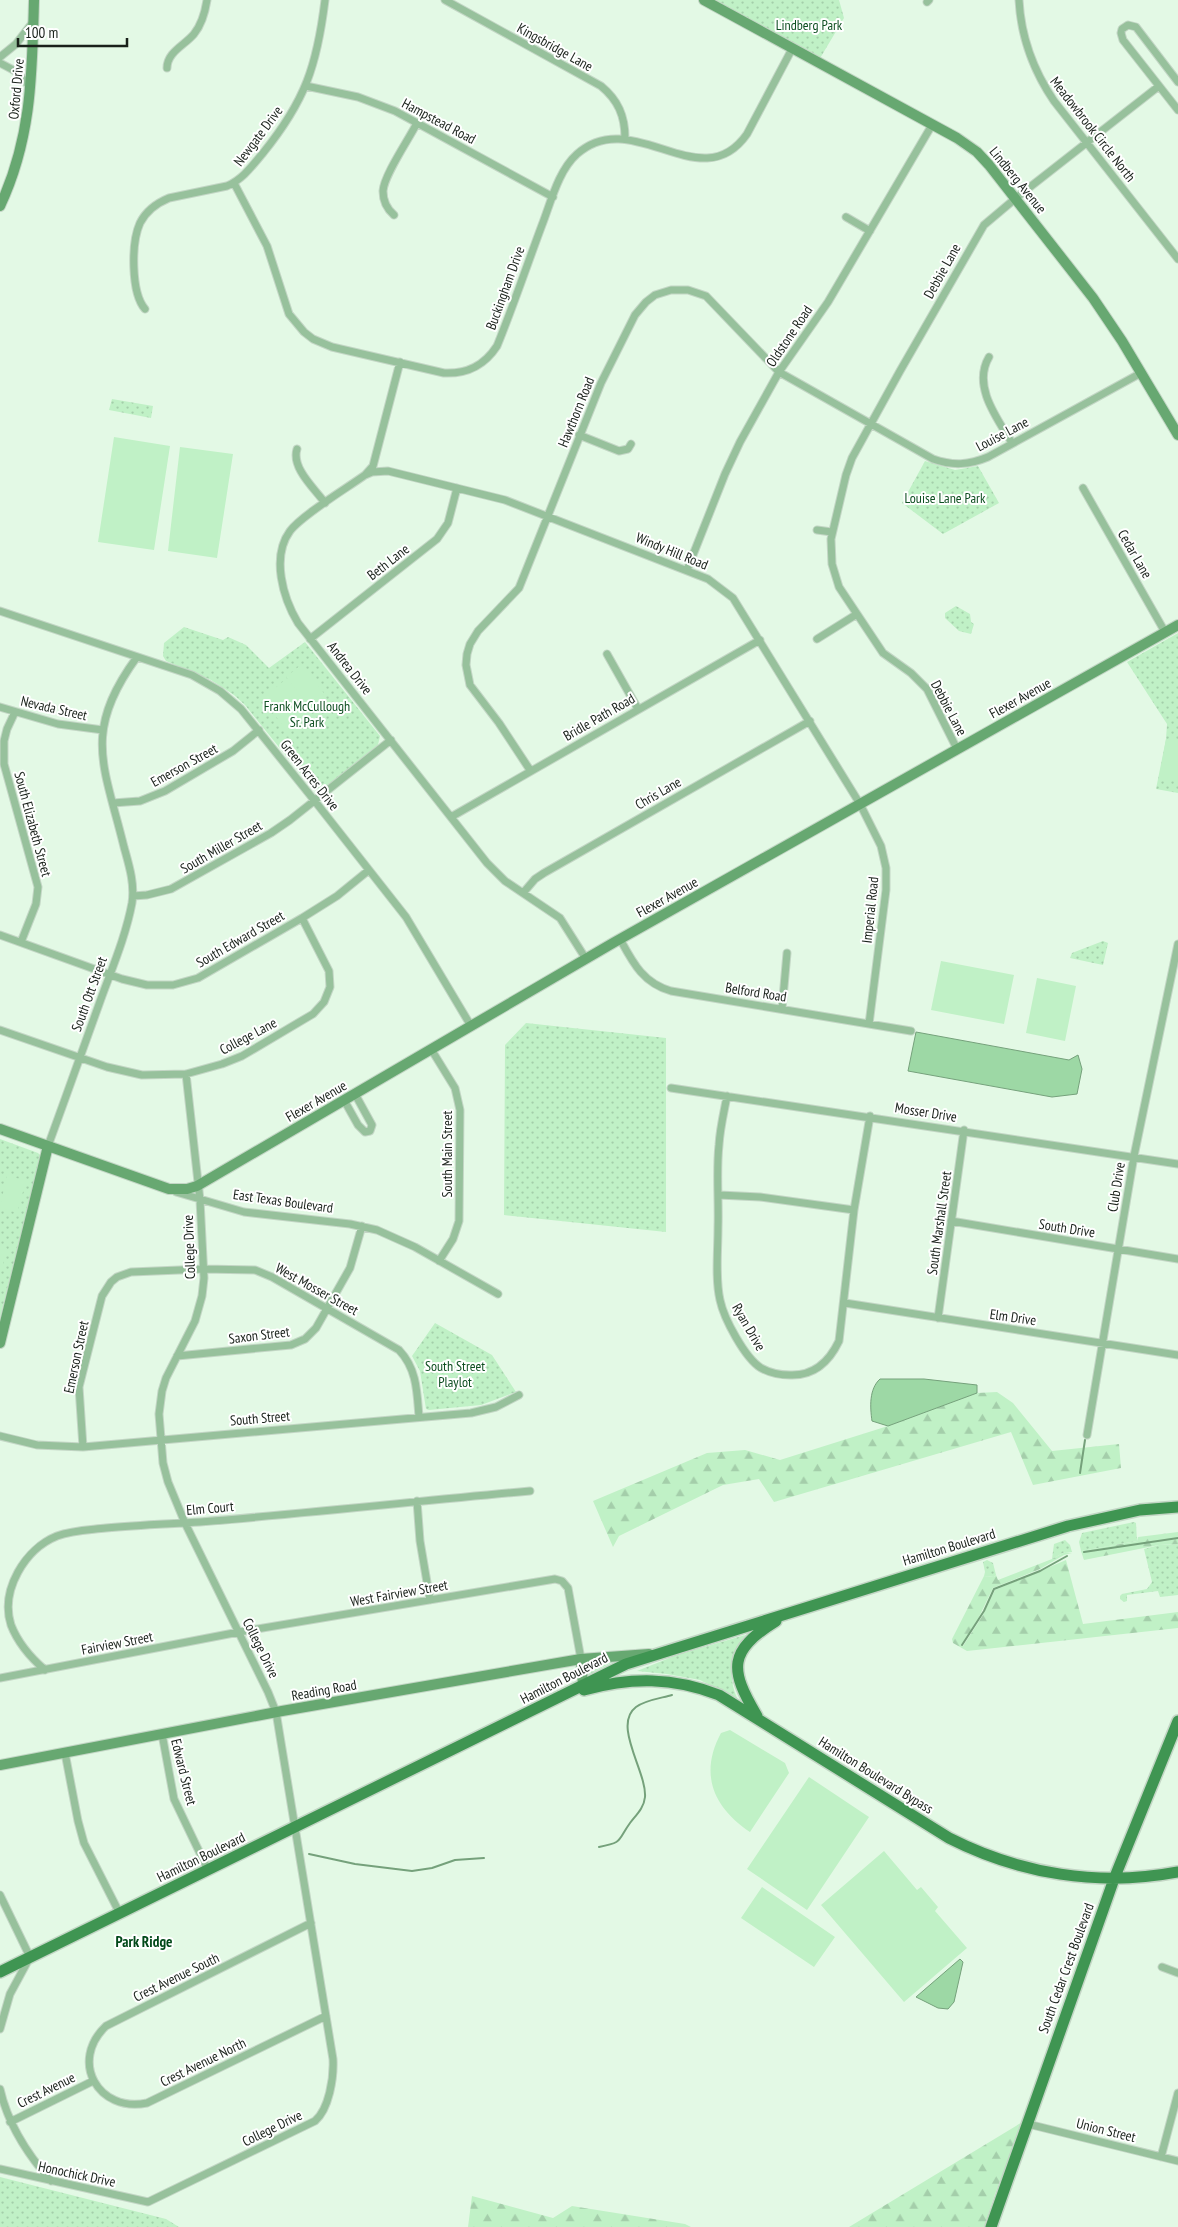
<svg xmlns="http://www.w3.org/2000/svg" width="1178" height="2227" font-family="'PT Sans Narrow',sans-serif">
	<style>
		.green { fill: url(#green-dots) }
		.forest { fill: url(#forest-firs) }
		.pitch { fill: #c0f1c6 }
		.water { fill: #9dd8a5; stroke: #75a17b }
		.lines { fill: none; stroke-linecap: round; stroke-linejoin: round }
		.stream { stroke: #75a17b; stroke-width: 2 }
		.street-casing { stroke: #c3d6c5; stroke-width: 9 }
		.secondary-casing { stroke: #c3d6c5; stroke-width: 12 }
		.primary-casing { stroke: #c3d6c5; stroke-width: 14 }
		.street { stroke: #97c19c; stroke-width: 7 }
		.secondary { stroke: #67a871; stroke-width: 10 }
		.primary { stroke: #3f9552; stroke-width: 11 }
		.labels { text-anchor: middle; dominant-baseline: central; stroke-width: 4; stroke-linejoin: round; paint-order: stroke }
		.park-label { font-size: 14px; fill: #0e4f21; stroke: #fff }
		.street-label { font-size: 14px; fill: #19211a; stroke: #fff }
		.neighbourhood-label { font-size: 15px; font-weight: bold; fill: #014819; stroke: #fff }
	</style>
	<defs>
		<pattern id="green-dots" width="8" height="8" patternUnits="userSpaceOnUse" patternTransform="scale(1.25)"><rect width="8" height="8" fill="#c0f1c6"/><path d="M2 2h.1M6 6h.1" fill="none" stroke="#a4ceaa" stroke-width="1.8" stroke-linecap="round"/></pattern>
		<pattern id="forest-firs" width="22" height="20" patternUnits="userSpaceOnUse" patternTransform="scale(1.25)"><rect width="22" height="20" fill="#c0f1c6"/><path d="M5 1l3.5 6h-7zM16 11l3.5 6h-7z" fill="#a4ceaa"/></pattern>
	</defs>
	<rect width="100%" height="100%" fill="#e3f9e5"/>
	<path class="green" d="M 712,0 L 839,0 L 844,18 L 819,60 Z
		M 112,399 L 153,406 L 151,418 L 109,410 Z
		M 925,461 L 955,470 L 978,466 L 999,503 L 943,534 L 902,503 Z
		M 956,606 L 970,614 L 971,622 L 974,624 L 971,634 L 959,631 L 945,618 L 945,613 Z
		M 184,627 L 223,640 L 228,637 L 246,645 L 269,668 L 305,642 L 380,736 L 378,745 L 327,786 L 318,791 L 312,788 L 245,705 L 234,695 L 211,680 L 166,661 L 163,656 L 164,643 Z
		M 1178,633 L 1178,793 L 1156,789 L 1166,739 L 1167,724 L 1127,662 Z
		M 1103,941 L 1108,943 L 1103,965 L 1070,958 L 1072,953 Z
		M 526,1023 L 666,1038 L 666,1232 L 504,1215 L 505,1045 Z
		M 0,1139 L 38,1153 L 41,1156 L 0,1318 Z
		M 435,1323 L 492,1355 L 516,1392 L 481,1405 L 429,1410 L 426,1409 L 420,1371 L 412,1356 Z
		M 1134,1522 L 1136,1523 L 1137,1541 L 1081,1551 L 1079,1542 L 1082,1533 Z
		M 1065,1540 L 1070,1545 L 1072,1552 L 1065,1552 L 1052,1559 L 1054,1544 Z
		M 1178,1544 L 1178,1595 L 1160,1597 L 1158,1591 L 1127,1595 L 1127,1601 L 1124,1602 L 1120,1599 L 1120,1596 L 1122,1594 L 1147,1589 L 1152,1582 L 1144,1549 L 1159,1545 Z
		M 987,1560 L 993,1563 L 996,1575 L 994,1577 L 984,1576 L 985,1572 L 983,1562 Z
		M 745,1635 C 732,1654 727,1676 737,1698 L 700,1680 L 667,1674 L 637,1671 L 677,1655 Z
		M 600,1661 L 602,1664 L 613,1662 L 584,1677 L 585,1667 L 588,1666 L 585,1664 Z
		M 0,2177 L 166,2219 L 179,2227 L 0,2227 Z"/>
	<path class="forest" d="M 997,1392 L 1013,1403 L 1052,1451 L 1119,1444 L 1121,1468 L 1033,1485 L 1011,1432 L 774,1502 L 759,1479 L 723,1485 L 619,1536 L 613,1547 L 593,1501 L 707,1453 L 745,1450 L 780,1460 L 888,1426 L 977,1393 Z
		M 1178,1532 L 1178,1544 L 1159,1545 L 1084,1560 L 1081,1551 L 1137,1541 L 1138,1537 Z
		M 1065,1552 L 1072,1553 L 1064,1555 L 1040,1569 L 993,1588 L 978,1619 L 961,1646 L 963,1646 L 983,1615 L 995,1590 L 1066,1560 L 1083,1624 L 1178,1612 L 1178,1628 L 967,1651 L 953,1643 L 952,1639 L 984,1576 L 994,1577 L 996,1575 L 998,1580 L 1052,1559 Z
		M 1024,2121 L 995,2194 L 984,2227 L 849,2227 Z
		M 472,2196 L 553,2218 L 572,2206 L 685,2224 L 691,2227 L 468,2227 Z"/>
	<path class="pitch" d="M 114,437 L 170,446 L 154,550 L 98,542 Z
		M 180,447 L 233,454 L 217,558 L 168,551 Z
		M 302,664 L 326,696 L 311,708 L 286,677 Z
		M 286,679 L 312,713 L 288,732 L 262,699 Z
		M 1166,739 L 1178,741 L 1178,782 L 1159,778 Z
		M 941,961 L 1014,975 L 1004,1024 L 931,1010 Z
		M 1037,978 L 1076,986 L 1065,1041 L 1026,1033 Z
		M 7,1175 L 26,1181 L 17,1213 L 0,1207 Z
		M 0,1246 L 7,1248 L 1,1272 L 0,1271 Z
		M 730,1730 L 785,1763 L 789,1773 L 750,1832 C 713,1807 699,1774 721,1733 Z
		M 809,1777 L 869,1817 L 807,1910 L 747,1869 Z
		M 884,1851 L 917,1890 L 921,1887 L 938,1907 L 935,1911 L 967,1948 L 904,2002 L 821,1905 Z
		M 762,1887 L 835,1937 L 814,1967 L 741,1918 Z"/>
	<path class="water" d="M 916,1032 L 1069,1060 L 1078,1055 L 1082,1069 L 1077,1094 L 1052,1097 L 908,1071 Z
		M 880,1379 L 924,1379 L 977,1385 L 977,1393 L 888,1426 L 872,1421 C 870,1407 869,1389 880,1379 Z
		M 960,1959 L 963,1962 L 954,2002 L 948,2009 L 938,2008 L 916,1997 Z"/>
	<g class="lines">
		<path class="stream" d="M 1080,1473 L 1085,1440
			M 1084,1552 L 1178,1538
			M 962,1645 L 984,1611 L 994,1589 L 1040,1571 L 1067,1556
			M 599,1847 C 624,1842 617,1841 630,1823 C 636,1815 644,1808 645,1797 C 647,1772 612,1725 636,1707 C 645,1700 662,1698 672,1695
			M 309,1854 L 355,1864 L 412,1871 L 432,1868 L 455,1860 L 484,1858"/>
		<g class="street-casing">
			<path id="street" d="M 445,0 L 601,86 C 618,100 625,116 625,138
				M 1019,0 C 1021,38 1033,70 1054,101 L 1178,259
				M 927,2 L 929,0
				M 0,57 L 16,44 L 33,22
				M 0,63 L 17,72 L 30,87
				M 167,68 C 167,52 185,45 194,34 C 202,24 205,13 207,0
				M 1178,82 L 1136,27 L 1128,25 L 1122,29 L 1121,33 L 1123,40 L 1178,110
				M 306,86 L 358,97 L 395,111 L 553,197
				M 234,183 L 267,246 L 289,314 L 304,332 L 313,339 L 332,347 L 444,373 C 467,374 484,366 497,346 C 513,307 527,265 542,225 C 551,202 558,171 577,154 C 633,104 701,200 747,134 L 792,49
				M 394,215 C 387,209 383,201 383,191 C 384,175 409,139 417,123
				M 846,217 L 870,231
				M 145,309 C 131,293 131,243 140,223 C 146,211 157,203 169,198 L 227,186 C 243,179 252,166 263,153 C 305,101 317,66 325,0
				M 989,357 C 972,386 997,418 1012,443
				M 400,362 L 373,466 L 365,475 C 347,488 302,515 290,531 C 271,557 283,598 298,623 L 487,863 L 505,881 L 560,918 L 586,959
				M 579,435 L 619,451 L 628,449 L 631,444
				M 297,449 C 291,468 315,489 325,503
				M 365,475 L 372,472 L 388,471 L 505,500 L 708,579 L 733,598 L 860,804 L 881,846 L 886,868 L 886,890 L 869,1024
				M 1083,488 L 1165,632
				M 817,530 L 832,532
				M 687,570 L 725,474 L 740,442 L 779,372 L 828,302 L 932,125
				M 0,611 L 192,675 L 220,691 L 241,709 L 314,800 L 406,917 L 471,1026
				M 310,639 L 437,539 L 448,523 L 457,488
				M 817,639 L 857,614
				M 607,654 L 638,709
				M 0,707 L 58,724 L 103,730
				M 15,712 L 7,729 L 4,741 L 4,764 L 38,887 L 36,904 L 21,942
				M 957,749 L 927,689 L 911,673 L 883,653 L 839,587 L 832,564 L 831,539 L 846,475 L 852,458 L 900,371 L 984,225 L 1016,198 L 1159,86
				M 530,770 L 499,723 L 470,685 L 466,665 L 467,654 L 470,644 L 478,631 L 519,588 L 601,383 L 635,315 L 646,302 L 655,295 L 671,290 L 688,290 L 706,296 L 779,372 L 933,459 C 953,466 969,465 988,457 L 1141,373
				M 113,803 L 140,801 L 165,791 L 233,751 L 259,730
				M 451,817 L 760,640
				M 523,893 L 535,879 L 544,873 L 810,721
				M 133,896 L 147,895 L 171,889 L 271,833 L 290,820 L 391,740
				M 0,935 L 122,979 L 147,985 L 173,985 L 198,978 L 302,918 L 337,896 L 369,870
				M 620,939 C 633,963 643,983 671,991 L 911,1031
				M 782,1009 L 787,953
				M 0,1030 L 107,1067 L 142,1075 L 186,1074 L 222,1064 L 242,1056 L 313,1014 L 324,1002 L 330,987 L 329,971 L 302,918
				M 431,1049 L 455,1088 L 460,1110 L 459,1221 L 453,1239 L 439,1261
				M 671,1088 L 1178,1164
				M 727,1096 C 724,1112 720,1128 719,1145 C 716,1172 719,1200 718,1228 C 718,1252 715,1278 720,1300 C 724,1319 745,1358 761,1368 C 770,1373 780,1375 790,1375 C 814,1376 829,1362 839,1341 L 854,1210 L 870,1116
				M 344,1100 L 358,1125 L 365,1132 L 370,1131 L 372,1125 L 355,1094
				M 48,1146 C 66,1096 84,1047 102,996 C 113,966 126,935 132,903 C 135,884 129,865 124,847 C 104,765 82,732 137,657
				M 176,1192 L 244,1212 L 350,1224 L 377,1230 L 415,1247 L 498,1294
				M 719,1195 L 760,1197 L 854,1210
				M 951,1221 L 1178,1259
				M 845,1303 L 1178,1355
				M 938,1318 L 964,1130
				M 177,1356 L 291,1345 L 305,1339 L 316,1328 L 350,1268 L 362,1226
				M 1087,1435 L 1134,1156 L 1178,944
				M 0,1436 L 37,1445 L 83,1447 L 471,1413 L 496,1407 L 519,1395
				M 83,1447 L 79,1387 L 102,1296 L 111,1282 L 117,1277 L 131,1272 L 204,1269 L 255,1270 L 272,1277 L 399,1350 C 417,1369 417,1392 419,1417
				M 417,1501 L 420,1541 L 430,1600
				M 45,1670 C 31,1658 18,1643 11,1625 C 0,1590 25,1549 57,1536 C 73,1530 89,1530 106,1528 C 137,1525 168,1524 200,1522 C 310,1513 420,1501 530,1491
				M 0,1678 L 239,1632 L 555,1579 L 562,1581 L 568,1588 L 581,1659
				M 162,1734 L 174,1799 L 208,1870
				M 65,1753 L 78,1821 L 84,1843 L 120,1914
				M 0,1895 L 30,1957 L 10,1994 L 0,2029
				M 311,1923 L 106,2026 C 69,2061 98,2113 147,2103 L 326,2016
				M 1162,1967 L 1178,1973
				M 0,2089 C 8,2125 27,2154 51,2181
				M 10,2122 L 93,2081
				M 1028,2124 L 1178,2161
				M 1161,2157 L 1178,2093
				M 0,2169 L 148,2202 L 315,2121 C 329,2109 334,2078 333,2059 L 276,1712 L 268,1692 L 185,1523 L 168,1482 L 163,1463 L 159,1414 L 162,1391 L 166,1378 L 195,1321 L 202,1296 L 204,1278 L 200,1200 L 186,1074"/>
		</g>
		<g class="secondary-casing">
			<path id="secondary" d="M 704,0 L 957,138 L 977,152 L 989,165 L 1093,298 L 1122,341 L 1178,435
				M 0,206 C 32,138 32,73 34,0
				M 0,1129 L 169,1189 L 187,1189 L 197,1186 L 613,943 L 1178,625
				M 0,1343 L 48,1146
				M 581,1659 L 583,1685
				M 0,1765 L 282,1711 L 581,1659 L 649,1654"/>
		</g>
		<g class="primary-casing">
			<path id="primary" d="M 584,1690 C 631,1677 673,1677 719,1695 L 949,1838 C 1020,1874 1099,1887 1178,1872
				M 757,1716 C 729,1669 728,1651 776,1621
				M 0,1972 L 626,1664 L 1068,1526 L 1140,1510 L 1178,1507
				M 991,2227 L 1114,1879 L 1178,1721"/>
		</g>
		<use href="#street" class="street"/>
		<use href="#secondary" class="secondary"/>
		<use href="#primary" class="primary"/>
	</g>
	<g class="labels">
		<g class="park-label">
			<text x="809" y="25">Lindberg Park</text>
			<text x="945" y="498">Louise Lane Park</text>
			<text x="307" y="706">Frank McCullough<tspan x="307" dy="16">Sr. Park</tspan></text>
			<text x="455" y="1366">South Street<tspan x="455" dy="16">Playlot</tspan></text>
		</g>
		<g class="street-label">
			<text transform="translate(555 47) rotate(29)">Kingsbridge Lane</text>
			<text transform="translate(16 89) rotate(-85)">Oxford Drive</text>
			<text transform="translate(439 121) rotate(28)">Hampstead Road</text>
			<text transform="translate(1093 129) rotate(52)">Meadowbrook Circle North</text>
			<text transform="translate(258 136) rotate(-53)">Newgate Drive</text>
			<text transform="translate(1018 180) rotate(51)">Lindberg Avenue</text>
			<text transform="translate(942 271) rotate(-61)">Debbie Lane</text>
			<text transform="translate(505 288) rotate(-70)">Buckingham Drive</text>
			<text transform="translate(789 336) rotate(-56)">Oldstone Road</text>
			<text transform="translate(576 412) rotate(-68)">Hawthorn Road</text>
			<text transform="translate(1002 434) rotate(-28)">Louise Lane</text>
			<text transform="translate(672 551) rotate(22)">Windy Hill Road</text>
			<text transform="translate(1135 554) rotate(60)">Cedar Lane</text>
			<text transform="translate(388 562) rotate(-38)">Beth Lane</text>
			<text transform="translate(350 668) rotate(52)">Andrea Drive</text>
			<text transform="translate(1020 698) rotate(-29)">Flexer Avenue</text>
			<text transform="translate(54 708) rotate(13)">Nevada Street</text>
			<text transform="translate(949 708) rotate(62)">Debbie Lane</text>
			<text transform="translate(599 717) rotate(-30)">Bridle Path Road</text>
			<text transform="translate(184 765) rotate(-29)">Emerson Street</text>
			<text transform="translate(310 775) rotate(52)">Green Acres Drive</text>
			<text transform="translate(658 793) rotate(-30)">Chris Lane</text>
			<text transform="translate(33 824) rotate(75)">South Elizabeth Street</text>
			<text transform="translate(221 847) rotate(-30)">South Miller Street</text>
			<text transform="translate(667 897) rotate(-29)">Flexer Avenue</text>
			<text transform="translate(870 910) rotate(-84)">Imperial Road</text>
			<text transform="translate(240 939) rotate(-30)">South Edward Street</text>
			<text transform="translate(756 992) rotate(9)">Belford Road</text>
			<text transform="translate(89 994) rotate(-70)">South Ott Street</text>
			<text transform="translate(248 1036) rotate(-28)">College Lane</text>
			<text transform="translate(316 1101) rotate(-30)">Flexer Avenue</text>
			<text transform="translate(926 1112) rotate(9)">Mosser Drive</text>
			<text transform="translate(447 1154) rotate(-90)">South Main Street</text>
			<text transform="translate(1116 1187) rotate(-81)">Club Drive</text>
			<text transform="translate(283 1201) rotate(8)">East Texas Boulevard</text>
			<text transform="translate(939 1223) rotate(-82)">South Marshall Street</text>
			<text transform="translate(1067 1228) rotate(9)">South Drive</text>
			<text transform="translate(189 1247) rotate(-92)">College Drive</text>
			<text transform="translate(317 1289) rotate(29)">West Mosser Street</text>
			<text transform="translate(1013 1317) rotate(8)">Elm Drive</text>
			<text transform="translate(749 1327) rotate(60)">Ryan Drive</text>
			<text transform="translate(259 1335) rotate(-7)">Saxon Street</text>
			<text transform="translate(76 1357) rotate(-78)">Emerson Street</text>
			<text transform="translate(260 1418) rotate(-5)">South Street</text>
			<text transform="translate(210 1508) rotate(-5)">Elm Court</text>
			<text transform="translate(949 1547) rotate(-17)">Hamilton Boulevard</text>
			<text transform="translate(399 1593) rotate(-10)">West Fairview Street</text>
			<text transform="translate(117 1643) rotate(-11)">Fairview Street</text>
			<text transform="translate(261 1648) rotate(64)">College Drive</text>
			<text transform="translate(564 1678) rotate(-27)">Hamilton Boulevard</text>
			<text transform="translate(324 1690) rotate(-10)">Reading Road</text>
			<text transform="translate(184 1772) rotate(76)">Edward Street</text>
			<text transform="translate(876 1775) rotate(32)">Hamilton Boulevard Bypass</text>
			<text transform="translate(201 1857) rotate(-26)">Hamilton Boulevard</text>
			<text transform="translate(1066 1968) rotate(-70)">South Cedar Crest Boulevard</text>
			<text transform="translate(176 1977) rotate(-26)">Crest Avenue South</text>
			<text transform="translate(203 2062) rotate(-26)">Crest Avenue North</text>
			<text transform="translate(46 2090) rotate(-26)">Crest Avenue</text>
			<text transform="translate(272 2128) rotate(-26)">College Drive</text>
			<text transform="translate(1106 2130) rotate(14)">Union Street</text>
			<text transform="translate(77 2174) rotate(12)">Honochick Drive</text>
		</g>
		<g class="neighbourhood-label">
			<text x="144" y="1941">Park Ridge</text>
		</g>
	</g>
	<path d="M18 38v8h109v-8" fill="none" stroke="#19211a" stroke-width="2.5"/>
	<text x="25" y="38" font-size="15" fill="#19211a" stroke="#ffffff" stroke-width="4" paint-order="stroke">100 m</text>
</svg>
